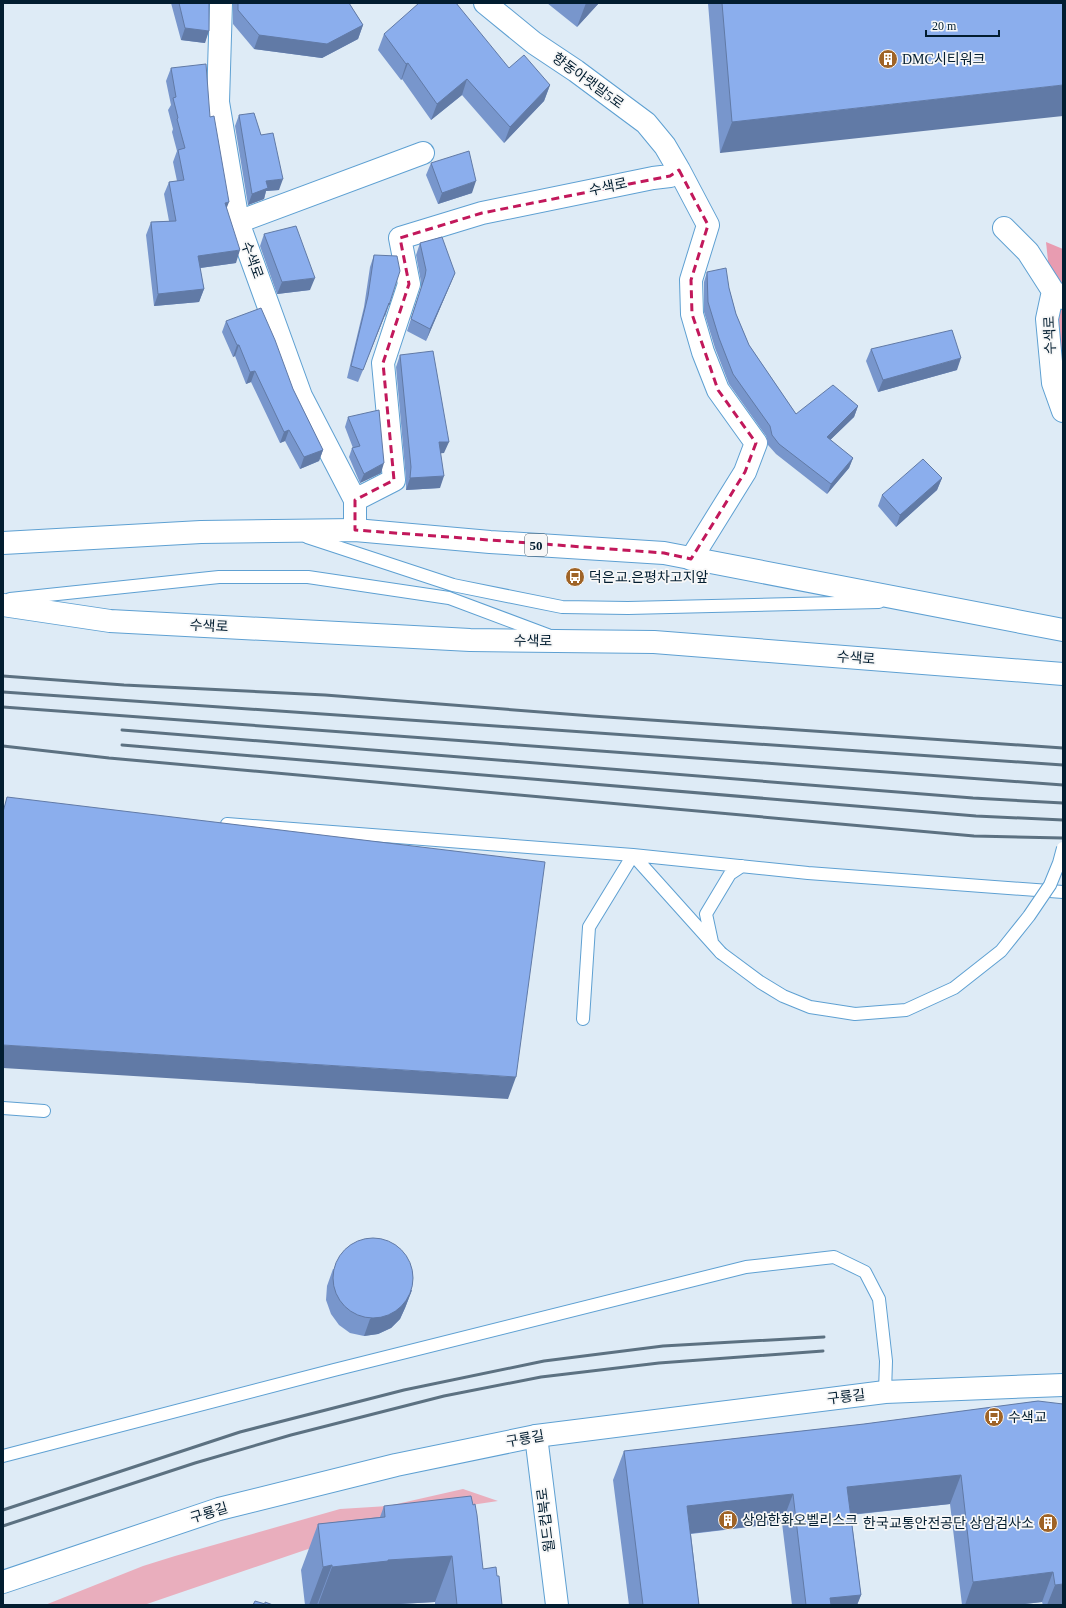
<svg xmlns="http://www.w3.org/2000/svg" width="1066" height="1608" font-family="'Times New Roman','Noto Sans KR',serif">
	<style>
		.green { fill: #e9aebd }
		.forest { fill: #e89cb1 }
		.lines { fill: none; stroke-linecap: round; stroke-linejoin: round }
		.lane-casing { stroke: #5ea0d2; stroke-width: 14 }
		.street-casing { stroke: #5ea0d2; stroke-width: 24 }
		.secondary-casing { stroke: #5ea0d2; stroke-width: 24 }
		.primary-casing { stroke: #5ea0d2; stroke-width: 24 }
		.lane { stroke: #fff; stroke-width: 12 }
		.street { stroke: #fff; stroke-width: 22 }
		.secondary { stroke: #fff; stroke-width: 22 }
		.primary { stroke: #fff; stroke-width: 22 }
		.rail { stroke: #5c7181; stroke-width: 3 }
		.lane-bridge-casing { stroke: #5ea0d2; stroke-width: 14; stroke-linecap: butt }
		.lane-bridge { stroke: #fff; stroke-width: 12 }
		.wall { fill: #7896cc }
		.shaded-wall { fill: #617aa6 }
		.building { fill: #8baeed; stroke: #617aa6 }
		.marked { fill: none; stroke: #c2185b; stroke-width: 3; stroke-dasharray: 8 5; stroke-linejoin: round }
		.labels { text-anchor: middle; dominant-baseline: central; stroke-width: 3.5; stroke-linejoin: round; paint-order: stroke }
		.shield { fill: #f7f7f7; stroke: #4c5e6c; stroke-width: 1 }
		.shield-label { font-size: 13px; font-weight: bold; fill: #021d30 }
		.poi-label { font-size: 14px; fill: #021d30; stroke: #f7f7f7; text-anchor: start }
		.street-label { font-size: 14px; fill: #021d30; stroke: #f7f7f7 }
	</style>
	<rect width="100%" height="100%" fill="#deebf6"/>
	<path class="green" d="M 463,1489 L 498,1501 L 451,1508 L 355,1533 L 144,1605 L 45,1605 L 143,1566 L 175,1556 L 340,1509 L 388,1506 Z"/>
	<path class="forest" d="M 1046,242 L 1063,249 L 1063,380 L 1060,372 Z"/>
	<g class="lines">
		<g class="lane-casing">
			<path id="lane" d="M 307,537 L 453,585 L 562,607 L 628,608 L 879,602
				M 10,599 L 219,577 L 308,577 L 449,598 L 548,635
				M 227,824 L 633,855 L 808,873 L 1063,892
				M 712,942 L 706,914 L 730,874 L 742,866
				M 583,1019 L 589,927 L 633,855 L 721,953
				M 3,1108 L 44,1111
				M 3,1456 L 334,1370 L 746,1267 L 834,1257 L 865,1272 L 879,1299 L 886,1361 L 885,1392"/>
		</g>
		<g class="street-casing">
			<path id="street" d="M 221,3 L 218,102 L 238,222 L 301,396 L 355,500 L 355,530
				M 485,3 L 534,43 L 576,71 L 646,123 L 665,146 L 679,170 L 708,225 L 691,280 L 692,314 L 703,352 L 718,390 L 756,443 L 745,472 L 691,559
				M 238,222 L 423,153
				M 1004,228 L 1028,252 L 1053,291 L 1063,298
				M 1053,291 L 1047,319 L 1053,383 L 1063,411
				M 355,500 L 394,480 L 383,363 L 409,284 L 400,238 L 482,213 L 653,178 L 670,176 L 679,170
				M 536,1436 L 557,1605"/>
		</g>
		<g class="secondary-casing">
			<path id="secondary" d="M 3,1582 L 219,1509 L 396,1465 L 536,1436 L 885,1392 L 1063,1385"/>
		</g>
		<g class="primary-casing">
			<path id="primary" d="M 3,543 L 201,532 L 355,530 L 490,542 L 664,553 L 1063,630
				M 3,605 L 110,621 L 470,640 L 654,642 L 1063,674"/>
		</g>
		<use href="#lane" class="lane"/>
		<use href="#street" class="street"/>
		<use href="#secondary" class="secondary"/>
		<use href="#primary" class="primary"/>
		<path class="rail" d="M 3,676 L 124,685 L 325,695 L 592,716 L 1063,748
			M 3,692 L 1063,765
			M 3,707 L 1063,785
			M 122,730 L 973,798 L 1063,803
			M 122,745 L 976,816 L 1063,820
			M 3,746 L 109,758 L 974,836 L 1063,838
			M 3,1510 L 240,1432 L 404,1390 L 544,1361 L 663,1346 L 824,1337
			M 3,1526 L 195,1463 L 291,1435 L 444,1396 L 541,1377 L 659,1363 L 823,1351"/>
		<g class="lane-bridge-casing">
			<path id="lane-bridge" d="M 721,953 L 760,982 L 783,996 L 810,1007 L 855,1014 L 906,1010 L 954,988 L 1001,951 L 1029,916 L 1050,885 L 1059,863 L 1063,848"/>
		</g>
		<use href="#lane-bridge" class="lane-bridge"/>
	</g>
	<path class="wall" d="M 171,3 L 209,3 L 205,43 L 181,40 Z
		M 233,3 L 349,3 L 363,25 L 358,39 L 322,58 L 254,49 L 233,24 Z
		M 547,3 L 599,3 L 577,27 Z
		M 708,3 L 1063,3 L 720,153 Z
		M 384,34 L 509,68 L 550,85 L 544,101 L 504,143 L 462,95 L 431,120 L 402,79 L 401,80 L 378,50 Z
		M 171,68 L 210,117 L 236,263 L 200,268 L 204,289 L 199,302 L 154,306 L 146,235 L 151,222 L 169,221 L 164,194 L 169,182 L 177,181 L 173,162 L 177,151 L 172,132 L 173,129 L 168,110 L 171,105 L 166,81 Z
		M 239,115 L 261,135 L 279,190 L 266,191 L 264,199 L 248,205 L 235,126 Z
		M 431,163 L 472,193 L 438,204 L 426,175 Z
		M 264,234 L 310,290 L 277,294 L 260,246 Z
		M 420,243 L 455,273 L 450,285 L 426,341 L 407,331 L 421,288 L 421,282 L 416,255 Z
		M 374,255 L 389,305 L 385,317 L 385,315 L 358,382 L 347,378 L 364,307 L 370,267 Z
		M 707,272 L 729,288 L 736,314 L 749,345 L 796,414 L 858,406 L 854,417 L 830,440 L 853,458 L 849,468 L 827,494 L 776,454 L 768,445 L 766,436 L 729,384 L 715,348 L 704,312 L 704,282 Z
		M 226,321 L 293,389 L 323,450 L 319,461 L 300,469 L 285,441 L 280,443 L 251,382 L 246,384 L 235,356 L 233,357 L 222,332 Z
		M 871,349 L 957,370 L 878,392 L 866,361 Z
		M 400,355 L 444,453 L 440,453 L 440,488 L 406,490 L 406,479 L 396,367 Z
		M 348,417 L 381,473 L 360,483 L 349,457 L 352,448 L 353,448 L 345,427 Z
		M 942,478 L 937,490 L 896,527 L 878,506 L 882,495 Z
		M 333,1269 L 412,1290 L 405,1308 L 400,1319 L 391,1328 L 378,1334 L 364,1336 L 350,1333 L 339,1325 L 331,1314 L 326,1300 L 327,1286 Z
		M 1038,1401 L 1063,1605 L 1043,1605 L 1042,1602 L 1016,1605 L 962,1605 L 950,1504 L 851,1515 L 861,1595 L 857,1605 L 792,1605 L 782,1523 L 691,1534 L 699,1605 L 629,1605 L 613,1480 L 624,1451 L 864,1424 Z
		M 384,1506 L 483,1569 L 502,1605 L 435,1605 L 435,1602 L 382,1605 L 305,1605 L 301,1570 L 318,1524 L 380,1517 Z"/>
	<path class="shaded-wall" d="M 586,3 L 599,3 L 577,27 Z
		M 363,25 L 358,39 L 322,58 L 254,49 L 259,35 Z
		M 185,28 L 209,31 L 205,43 L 181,40 Z
		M 408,63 L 402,79 L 401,80 L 406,64 Z
		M 467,79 L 462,95 L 431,120 L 437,104 Z
		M 550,85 L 544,101 L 504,143 L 510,127 Z
		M 1063,85 L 1063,116 L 720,153 L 732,122 Z
		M 283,179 L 279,190 L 266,191 L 264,199 L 248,205 L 252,194 L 266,181 Z
		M 476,181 L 472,193 L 438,204 L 442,193 Z
		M 229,202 L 224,215 L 225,203 Z
		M 240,250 L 236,263 L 193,269 L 198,256 Z
		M 455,273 L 450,285 L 426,341 L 430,329 Z
		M 315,278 L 310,290 L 277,294 L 282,282 Z
		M 204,289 L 199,302 L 154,306 L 158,294 Z
		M 389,303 L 385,315 L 358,382 L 363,370 Z
		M 237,345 L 239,345 L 235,356 L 233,357 Z
		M 961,358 L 957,370 L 878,392 L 883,380 Z
		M 255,371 L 251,382 L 246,384 L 250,372 Z
		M 858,406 L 854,417 L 823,447 L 827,437 Z
		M 289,430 L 285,441 L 280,443 L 284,432 Z
		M 439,442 L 449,442 L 444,453 L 434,454 Z
		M 323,450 L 319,461 L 300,469 L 304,457 Z
		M 853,458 L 849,468 L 827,494 L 831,484 Z
		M 384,463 L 381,473 L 360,483 L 364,474 Z
		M 444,476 L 440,488 L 406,490 L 410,478 Z
		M 942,478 L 937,490 L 896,527 L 900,515 Z
		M 3,1045 L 516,1077 L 508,1099 L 3,1068 Z
		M 412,1290 L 405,1308 L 400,1319 L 391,1328 L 378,1334 L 364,1336 L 370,1319 Z
		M 961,1475 L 950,1504 L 837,1516 L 847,1487 Z
		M 793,1494 L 782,1523 L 677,1535 L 687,1506 Z
		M 452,1556 L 435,1602 L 382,1605 L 318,1605 L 332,1567 L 388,1560 Z
		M 332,1565 L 317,1605 L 309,1605 L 323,1567 Z
		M 1053,1572 L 1042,1602 L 1016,1605 L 965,1605 L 973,1582 Z
		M 1063,1584 L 1063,1605 L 1047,1605 L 1055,1585 Z
		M 861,1595 L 857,1605 L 827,1605 L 830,1598 Z"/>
	<path class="building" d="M 179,3 L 209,3 L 209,31 L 185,28 Z
		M 238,3 L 349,3 L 363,25 L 327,44 L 259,35 L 238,10 Z
		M 419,3 L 456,3 L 509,68 L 524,55 L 550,85 L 510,127 L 467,79 L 437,104 L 408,63 L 406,64 L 384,34 Z
		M 722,3 L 1063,3 L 1063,85 L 732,122 Z
		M 206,64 L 210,117 L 214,116 L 229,202 L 225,203 L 240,250 L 198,256 L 204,289 L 158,294 L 151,222 L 176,221 L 169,182 L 184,180 L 178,150 L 185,148 L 177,119 L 178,118 L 173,98 L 176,97 L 171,68 Z
		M 254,113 L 261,135 L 273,133 L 283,179 L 266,181 L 268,188 L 252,194 L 239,115 Z
		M 469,151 L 476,181 L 442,193 L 431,163 Z
		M 296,226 L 315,278 L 282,282 L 264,234 Z
		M 442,237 L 455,273 L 430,329 L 411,319 L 425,276 L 426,270 L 420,243 Z
		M 374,255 L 397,256 L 400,271 L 389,305 L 389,303 L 363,370 L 351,366 L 368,296 Z
		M 726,268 L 729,288 L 736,314 L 749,345 L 796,414 L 833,385 L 858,406 L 827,437 L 853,458 L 831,484 L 779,444 L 772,435 L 770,426 L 733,374 L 719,338 L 708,302 L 707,272 Z
		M 261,308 L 275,340 L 293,389 L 323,450 L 304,457 L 289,430 L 284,432 L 255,371 L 250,372 L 239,345 L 237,345 L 226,321 Z
		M 952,330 L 961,358 L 883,380 L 871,349 Z
		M 433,351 L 449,442 L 439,442 L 444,476 L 410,478 L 411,467 L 400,355 Z
		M 379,410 L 384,463 L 364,474 L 352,448 L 360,446 L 348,417 Z
		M 923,459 L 942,478 L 900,515 L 882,495 Z
		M 7,797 L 545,862 L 516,1077 L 3,1045 L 3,812 Z
		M333 1278a40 40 0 1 1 80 0a40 40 0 1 1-80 0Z
		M 1038,1401 L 1063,1404 L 1063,1584 L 1055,1585 L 1053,1572 L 973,1582 L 961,1475 L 847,1487 L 861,1595 L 830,1598 L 831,1605 L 806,1605 L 793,1494 L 687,1506 L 699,1605 L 643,1605 L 624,1451 L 864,1424 Z
		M 471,1496 L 473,1505 L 475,1504 L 477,1515 L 483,1569 L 496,1567 L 497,1576 L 499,1576 L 502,1605 L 457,1605 L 452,1556 L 388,1560 L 388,1561 L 332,1567 L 332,1565 L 323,1567 L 318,1524 L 385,1517 L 384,1506 Z
		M 255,1601 L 265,1604 L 265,1602 L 273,1605 L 253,1605 Z"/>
	<path class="marked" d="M 679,170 L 708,225 L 691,280 L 692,314 L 718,390 L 756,443 L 745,472 L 691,559 L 664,553 L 355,530 L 355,500 L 394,480 L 383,363 L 409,284 L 400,238 L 482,213 L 670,176 Z"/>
	<defs>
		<g id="building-disc" transform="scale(1)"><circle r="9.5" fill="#9f6326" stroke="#f7f7f7"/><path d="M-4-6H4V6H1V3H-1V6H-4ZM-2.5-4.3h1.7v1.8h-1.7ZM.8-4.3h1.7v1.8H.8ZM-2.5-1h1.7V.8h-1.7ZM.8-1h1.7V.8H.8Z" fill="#fff"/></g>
		<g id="bus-disc" transform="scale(1)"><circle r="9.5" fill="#9f6326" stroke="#f7f7f7"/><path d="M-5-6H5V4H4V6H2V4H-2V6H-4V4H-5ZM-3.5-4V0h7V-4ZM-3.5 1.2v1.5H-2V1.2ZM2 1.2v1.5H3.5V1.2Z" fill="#fff"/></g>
	</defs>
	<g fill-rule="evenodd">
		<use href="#building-disc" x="888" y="59"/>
		<use href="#bus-disc" x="575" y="577"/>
		<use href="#bus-disc" x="994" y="1417"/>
		<use href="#building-disc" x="728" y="1520"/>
		<use href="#building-disc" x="1048" y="1523"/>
	</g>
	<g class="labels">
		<rect class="shield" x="525" y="534" width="22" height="22" rx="3"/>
		<g class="shield-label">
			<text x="536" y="545">50</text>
		</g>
		<g class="poi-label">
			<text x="902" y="59">DMC시티워크</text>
			<text x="589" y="577">덕은교.은평차고지앞</text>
			<text x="1008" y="1417">수색교</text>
			<text x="742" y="1520">상암한화오벨리스크</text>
			<text x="1034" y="1523" text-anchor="end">한국교통안전공단 상암검사소</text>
		</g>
		<g class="street-label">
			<text transform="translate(588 81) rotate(36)">향동아랫말5로</text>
			<text transform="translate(608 187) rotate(-12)">수색로</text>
			<text transform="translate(252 260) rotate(70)">수색로</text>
			<text transform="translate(1050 335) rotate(-92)">수색로</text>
			<text transform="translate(209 626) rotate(3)">수색로</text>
			<text transform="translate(533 641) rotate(1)">수색로</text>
			<text transform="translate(856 658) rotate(4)">수색로</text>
			<text transform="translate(846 1397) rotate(-7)">구룡길</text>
			<text transform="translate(525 1439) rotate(-10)">구룡길</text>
			<text transform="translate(209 1513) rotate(-17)">구룡길</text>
			<text transform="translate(546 1520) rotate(-97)">월드컵북로</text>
		</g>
	</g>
	<rect width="1066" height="1608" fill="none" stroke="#021d30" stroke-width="8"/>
	<path d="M926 30v6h73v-6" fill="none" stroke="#021d30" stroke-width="2"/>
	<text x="932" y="30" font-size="12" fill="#021d30" stroke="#f7f7f7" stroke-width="3" paint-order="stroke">20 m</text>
</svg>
